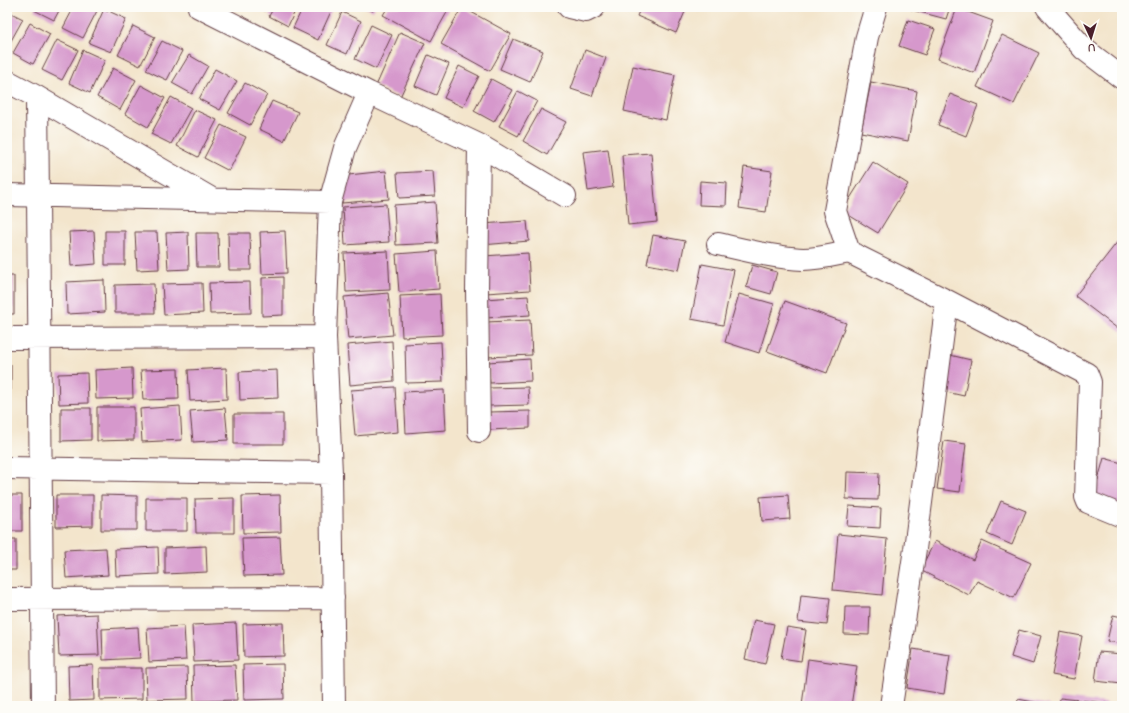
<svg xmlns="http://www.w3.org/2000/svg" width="1129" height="713" font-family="'Comic Neue',sans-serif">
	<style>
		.building { fill: #d698cc }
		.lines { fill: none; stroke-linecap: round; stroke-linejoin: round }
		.minor-casing { stroke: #633d43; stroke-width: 24 }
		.minor { stroke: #fff; stroke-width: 22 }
	</style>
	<rect width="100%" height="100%" fill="#fdfcf7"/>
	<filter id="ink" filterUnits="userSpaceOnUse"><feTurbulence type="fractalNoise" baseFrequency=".025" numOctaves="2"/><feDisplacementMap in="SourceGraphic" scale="8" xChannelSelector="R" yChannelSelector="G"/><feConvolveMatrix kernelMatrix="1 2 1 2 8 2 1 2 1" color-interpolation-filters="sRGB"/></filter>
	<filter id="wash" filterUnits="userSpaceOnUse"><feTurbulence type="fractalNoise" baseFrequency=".012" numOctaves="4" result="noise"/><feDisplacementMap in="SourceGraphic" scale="16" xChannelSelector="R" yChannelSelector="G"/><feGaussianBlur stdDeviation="0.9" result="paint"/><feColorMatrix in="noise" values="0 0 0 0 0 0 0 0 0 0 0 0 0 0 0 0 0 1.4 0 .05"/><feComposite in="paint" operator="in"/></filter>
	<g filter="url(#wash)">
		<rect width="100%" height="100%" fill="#f3e5cc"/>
		<g id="blocks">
			<path class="building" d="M 36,7 L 61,7 L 54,20 L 34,10 Z
				M 74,7 L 99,7 L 83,38 L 63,28 Z
				M 257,7 L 267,7 L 265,11 Z
				M 274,7 L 297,7 L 288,26 L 269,16 Z
				M 303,7 L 333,7 L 318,40 L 293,28 Z
				M 364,7 L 375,7 L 373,11 Z
				M 388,7 L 450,7 L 431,41 L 383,15 Z
				M 462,7 L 511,34 L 490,71 L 441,44 Z
				M 641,7 L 687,7 L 676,33 L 637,16 Z
				M 901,7 L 950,7 L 946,19 Z
				M 957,8 L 993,21 L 974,73 L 938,59 Z
				M 104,9 L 126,19 L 111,52 L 89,43 Z
				M 7,11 L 23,19 L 7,48 Z
				M 342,12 L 361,21 L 347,54 L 327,45 Z
				M 908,20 L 935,29 L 925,55 L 899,46 Z
				M 30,23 L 50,34 L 33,64 L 13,53 Z
				M 371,25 L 392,35 L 376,69 L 355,59 Z
				M 133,26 L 155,37 L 140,66 L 118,55 Z
				M 400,32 L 425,43 L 400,97 L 376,86 Z
				M 1002,35 L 1039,53 L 1014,104 L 977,87 Z
				M 513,39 L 543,51 L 530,82 L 500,69 Z
				M 57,40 L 78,50 L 62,80 L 42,70 Z
				M 162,41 L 182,51 L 167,80 L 146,70 Z
				M 83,50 L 105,60 L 90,93 L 69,83 Z
				M 585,50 L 606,58 L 592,96 L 571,89 Z
				M 189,55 L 208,66 L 192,94 L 172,83 Z
				M 428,55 L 449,64 L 436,95 L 415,86 Z
				M 459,66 L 479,76 L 463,107 L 444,98 Z
				M 633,66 L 675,75 L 666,120 L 624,111 Z
				M 113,68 L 136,80 L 120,110 L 97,97 Z
				M 215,69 L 237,81 L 220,110 L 199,99 Z
				M 491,79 L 512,90 L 494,122 L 474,111 Z
				M 871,82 L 917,91 L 908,141 L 861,132 Z
				M 245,83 L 267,95 L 250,125 L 228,113 Z
				M 141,85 L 165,98 L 148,127 L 125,114 Z
				M 518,91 L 537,101 L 518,136 L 499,126 Z
				M 950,94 L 978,105 L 966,136 L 938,125 Z
				M 171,97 L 191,108 L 171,144 L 151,134 Z
				M 272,101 L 298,112 L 284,141 L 259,129 Z
				M 541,109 L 566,122 L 547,155 L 523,141 Z
				M 195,110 L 217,120 L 198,157 L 177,146 Z
				M 221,125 L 246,137 L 229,171 L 204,158 Z
				M 608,149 L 613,187 L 588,191 L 583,152 Z
				M 651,153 L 657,222 L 628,225 L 622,155 Z
				M 873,162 L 908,184 L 878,233 L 842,211 Z
				M 744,167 L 772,171 L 766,212 L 739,208 Z
				M 386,171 L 389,199 L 342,203 L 339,176 Z
				M 433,171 L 435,196 L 399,198 L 397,173 Z
				M 700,181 L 727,183 L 726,206 L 699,205 Z
				M 435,202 L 438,243 L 396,245 L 394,205 Z
				M 386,204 L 389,242 L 345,245 L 343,207 Z
				M 527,221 L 529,241 L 482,245 L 481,224 Z
				M 94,231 L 96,264 L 71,266 L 69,232 Z
				M 105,231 L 125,231 L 125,265 L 105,265 Z
				M 285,231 L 287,273 L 262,274 L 260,232 Z
				M 135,232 L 157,232 L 159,269 L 137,270 Z
				M 188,232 L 189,269 L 168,270 L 166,233 Z
				M 196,233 L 218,233 L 219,267 L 197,267 Z
				M 228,233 L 250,233 L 251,270 L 229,270 Z
				M 653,235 L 685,241 L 679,270 L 647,264 Z
				M 1122,236 L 1122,332 L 1075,296 Z
				M 388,251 L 390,290 L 346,292 L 344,253 Z
				M 437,251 L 439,289 L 399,292 L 396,254 Z
				M 528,253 L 530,290 L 486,293 L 484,256 Z
				M 702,264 L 734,270 L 723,325 L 691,319 Z
				M 752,265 L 777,272 L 771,294 L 746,287 Z
				M 7,276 L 14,276 L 14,314 L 7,314 Z
				M 283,277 L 283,315 L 262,316 L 262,278 Z
				M 104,280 L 105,312 L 67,314 L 66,282 Z
				M 250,282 L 251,313 L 210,314 L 209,283 Z
				M 202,283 L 203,313 L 164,315 L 162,284 Z
				M 154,284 L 155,313 L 115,313 L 115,285 Z
				M 388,293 L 393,335 L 348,339 L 344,297 Z
				M 440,294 L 442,335 L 402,337 L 400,296 Z
				M 739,294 L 774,304 L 759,353 L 725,342 Z
				M 528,296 L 530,315 L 486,318 L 485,299 Z
				M 785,301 L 846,323 L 827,373 L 767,351 Z
				M 530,320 L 532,355 L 487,357 L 486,322 Z
				M 392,341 L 394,381 L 350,385 L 347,345 Z
				M 441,342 L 443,382 L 406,383 L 405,344 Z
				M 950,355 L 971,360 L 964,396 L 942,391 Z
				M 530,359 L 531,381 L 490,383 L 488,362 Z
				M 7,365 L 11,365 L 11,390 L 7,390 Z
				M 132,368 L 133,398 L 96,399 L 95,370 Z
				M 226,368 L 227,399 L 190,401 L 188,370 Z
				M 178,369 L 179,399 L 143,400 L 141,370 Z
				M 277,370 L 278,398 L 240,400 L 239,372 Z
				M 87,373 L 88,403 L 59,404 L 58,374 Z
				M 395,387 L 398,432 L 355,436 L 351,390 Z
				M 528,387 L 529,405 L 489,406 L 489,388 Z
				M 444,390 L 446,430 L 406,433 L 404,392 Z
				M 180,406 L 182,440 L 142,442 L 140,409 Z
				M 97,407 L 134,407 L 134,440 L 97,441 Z
				M 61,408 L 91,408 L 91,440 L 61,441 Z
				M 225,408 L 228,440 L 193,442 L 190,411 Z
				M 530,411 L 530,428 L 490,430 L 489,412 Z
				M 234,414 L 283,414 L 283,444 L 234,444 Z
				M 944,441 L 966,444 L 960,492 L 937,489 Z
				M 1104,458 L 1122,463 L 1122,505 L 1093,498 Z
				M 847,472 L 879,473 L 878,500 L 846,499 Z
				M 7,495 L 22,495 L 22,531 L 7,531 Z
				M 56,495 L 93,495 L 93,526 L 56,527 Z
				M 101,495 L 137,496 L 137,530 L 101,530 Z
				M 280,495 L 281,532 L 243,533 L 242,496 Z
				M 788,495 L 790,519 L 762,521 L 760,497 Z
				M 146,498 L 187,498 L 187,531 L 146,531 Z
				M 234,498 L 234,533 L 196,533 L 195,499 Z
				M 1001,501 L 1026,511 L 1012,545 L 987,534 Z
				M 849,506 L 881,508 L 880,528 L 847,526 Z
				M 838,534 L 887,539 L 882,595 L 833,590 Z
				M 280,537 L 282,575 L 244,576 L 242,538 Z
				M 7,539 L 16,539 L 16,570 L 7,570 Z
				M 935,541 L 973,560 L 982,541 L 1031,563 L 1014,598 L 977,581 L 969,595 L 920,570 Z
				M 206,546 L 207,572 L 165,574 L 165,548 Z
				M 158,547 L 159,574 L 116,576 L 115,549 Z
				M 106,548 L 108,575 L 66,578 L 64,550 Z
				M 801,595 L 830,598 L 827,625 L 798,622 Z
				M 845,607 L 870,607 L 869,635 L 844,634 Z
				M 97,614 L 99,655 L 59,656 L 57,616 Z
				M 1113,615 L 1122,617 L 1122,644 L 1107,641 Z
				M 754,620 L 774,624 L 765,664 L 745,659 Z
				M 236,623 L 238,660 L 194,662 L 192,625 Z
				M 283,623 L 284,656 L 244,657 L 243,624 Z
				M 184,626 L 186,660 L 149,662 L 147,628 Z
				M 138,627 L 140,658 L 103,660 L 102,629 Z
				M 787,627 L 806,630 L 801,661 L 781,658 Z
				M 1019,630 L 1041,636 L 1033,664 L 1011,657 Z
				M 1060,632 L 1082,636 L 1074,679 L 1052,675 Z
				M 913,649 L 950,655 L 944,694 L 907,688 Z
				M 1099,652 L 1122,654 L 1122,684 L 1095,681 Z
				M 808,659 L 857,666 L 851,706 L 811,706 L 802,705 Z
				M 283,664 L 284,699 L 244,700 L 243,665 Z
				M 93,665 L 94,700 L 69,701 L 68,666 Z
				M 235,665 L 237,700 L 194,701 L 193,666 Z
				M 187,667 L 188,699 L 147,700 L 146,668 Z
				M 100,668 L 142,668 L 142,699 L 100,700 Z
				M 1060,698 L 1106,703 L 1106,706 L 1059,706 Z
				M 1018,699 L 1049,705 L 1049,706 L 1017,706 Z"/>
		</g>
	</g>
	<g filter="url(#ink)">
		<use href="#blocks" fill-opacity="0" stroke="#633d43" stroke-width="1"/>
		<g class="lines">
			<g class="minor-casing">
				<path id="minor" d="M 199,7 L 369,93 L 479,145 L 565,196
					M 569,7 L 586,11 L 594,7
					M 876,7 L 867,37 L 835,211 L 849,252 L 947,301 L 915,549 L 891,706
					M 1047,7 L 1084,49 L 1122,78
					M 7,81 L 37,97 L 212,199
					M 37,97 L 43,706
					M 479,145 L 477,290 L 479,431
					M 7,195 L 330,202
					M 718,244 C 745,250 775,258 803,259 C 819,259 834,255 849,252
					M 947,301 L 1087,374 L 1090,382 L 1086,497 L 1088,502 L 1122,516
					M 7,338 L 325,337
					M 7,468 L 331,473
					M 7,599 L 333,598
					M 334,706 L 331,473 L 325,337 L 330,202 L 345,148 L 369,93"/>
			</g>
			<use href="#minor" class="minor"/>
		</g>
	</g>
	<rect width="1129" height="713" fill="none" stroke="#fdfcf7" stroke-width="24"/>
	<g transform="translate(1091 38) rotate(176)" stroke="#fdfcf7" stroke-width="3" paint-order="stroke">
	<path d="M0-3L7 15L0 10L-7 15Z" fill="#4a1f2b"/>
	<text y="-6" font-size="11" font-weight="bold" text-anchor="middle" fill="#4a1f2b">U</text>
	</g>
</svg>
